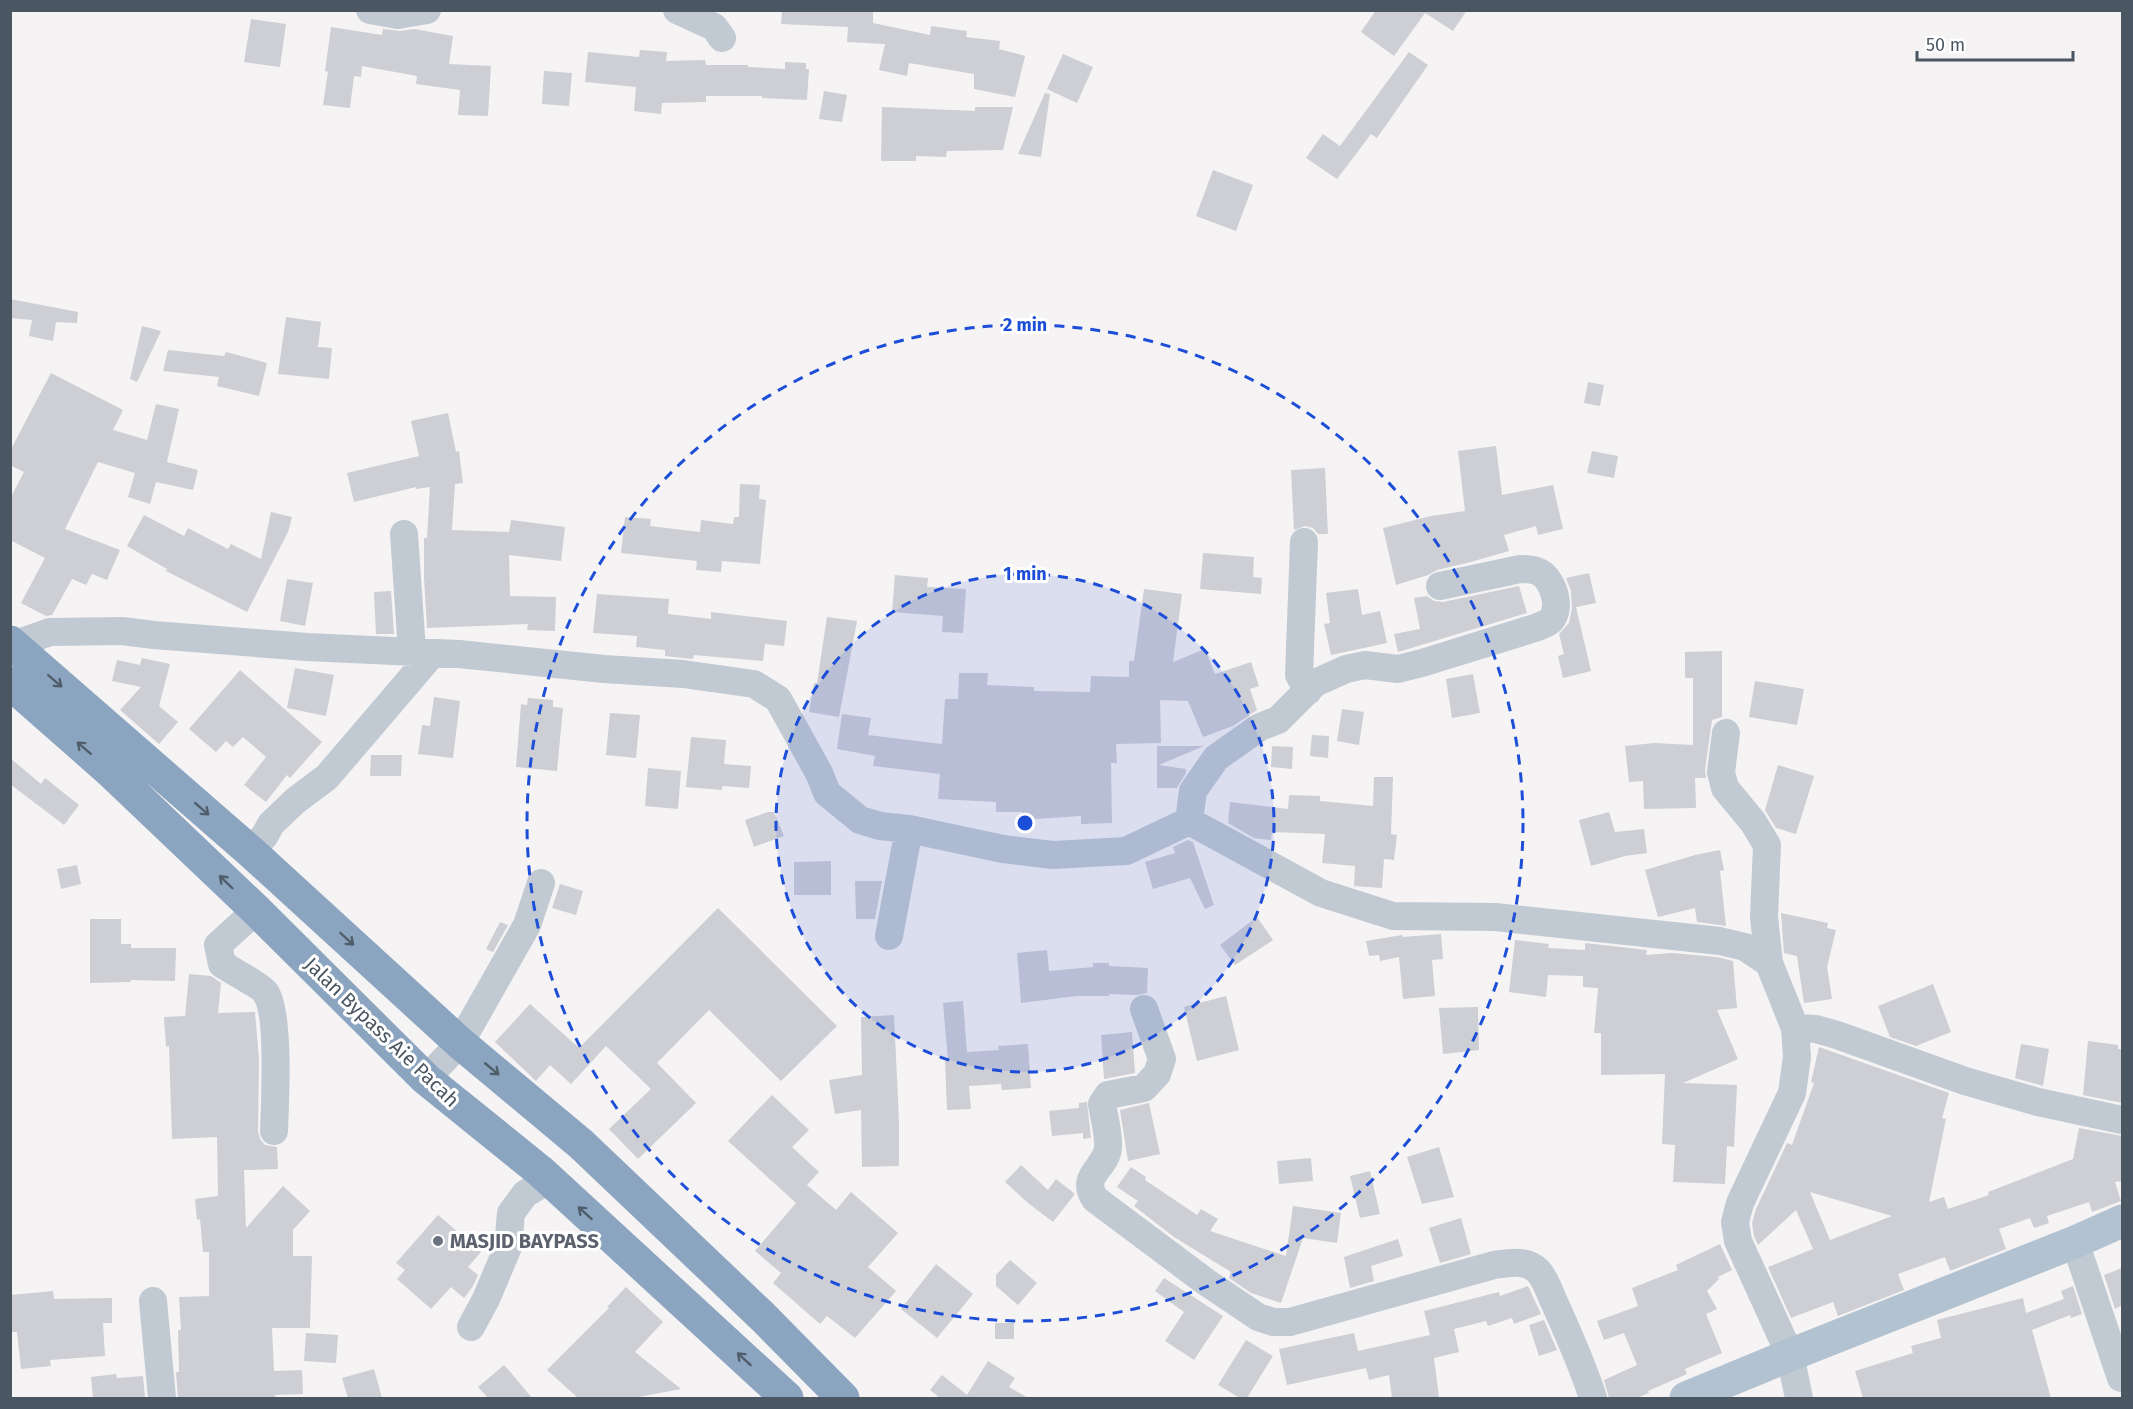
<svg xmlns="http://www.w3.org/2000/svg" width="2133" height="1409" font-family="'Fira Sans',sans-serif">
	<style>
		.building { fill: #cdcfd5; fill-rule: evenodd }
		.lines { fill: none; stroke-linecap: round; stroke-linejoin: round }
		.minor { stroke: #c1cad2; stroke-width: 28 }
		.major { stroke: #b3c2d1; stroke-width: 33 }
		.highway { stroke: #8ba5c1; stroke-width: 33 }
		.oneway { stroke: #505e6b }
		.ring { fill: none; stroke: #1d4ed8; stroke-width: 3; stroke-dasharray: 10 8 }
		.worship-dot { fill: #6b7280; stroke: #fff; stroke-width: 2 }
		.labels { text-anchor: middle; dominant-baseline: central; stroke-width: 6; stroke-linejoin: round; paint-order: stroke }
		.street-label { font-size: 20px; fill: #4a5661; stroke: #fff }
		.worship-label { font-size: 20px; font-weight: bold; fill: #5b616d; stroke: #fff; text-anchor: start }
		.centre { fill: #1d4ed8; stroke: #fff; stroke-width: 3 }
		.ring-label { font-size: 18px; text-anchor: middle; font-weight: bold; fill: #1d4ed8; stroke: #fff; stroke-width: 6; stroke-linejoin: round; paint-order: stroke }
	</style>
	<rect width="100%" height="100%" fill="#f5f3f3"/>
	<path class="building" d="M 782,10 L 873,10 L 873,23 L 930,35 L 931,26 L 967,31 L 966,37 L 1000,41 L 999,49 L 1025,56 L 1015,97 L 974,89 L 974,74 L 909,63 L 907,76 L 879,70 L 885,44 L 847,42 L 848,27 L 781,24 Z
		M 1376,10 L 1467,10 L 1453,31 L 1425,13 L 1394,56 L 1361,32 Z
		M 251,19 L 286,24 L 280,67 L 244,62 Z
		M 331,27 L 382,35 L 383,29 L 400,31 L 414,29 L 453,36 L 449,64 L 491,66 L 488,116 L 458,115 L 460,90 L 416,84 L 417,76 L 362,66 L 361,77 L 354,76 L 350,108 L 323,105 L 328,72 L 325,71 Z
		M 640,50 L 667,52 L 666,61 L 705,60 L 706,65 L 748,65 L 748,67 L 785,69 L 785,62 L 806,63 L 806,69 L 809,69 L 807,100 L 762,98 L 762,96 L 706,96 L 706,102 L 662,103 L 661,114 L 634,111 L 636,87 L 585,82 L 588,52 L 639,57 Z
		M 1409,52 L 1428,65 L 1377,138 L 1371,134 L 1337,179 L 1306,158 L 1323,134 L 1340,146 Z
		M 1063,54 L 1093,67 L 1077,103 L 1047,89 Z
		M 544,71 L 572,73 L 569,106 L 542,104 Z
		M 824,91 L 847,95 L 842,122 L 819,119 Z
		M 1045,93 L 1050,94 L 1041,157 L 1018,154 Z
		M 882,107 L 975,111 L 975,107 L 1013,107 L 1003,150 L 947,151 L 946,157 L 916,156 L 916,161 L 881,161 Z
		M 1213,170 L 1253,185 L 1236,231 L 1196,216 Z
		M 10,299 L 78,312 L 77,323 L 56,322 L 53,341 L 29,336 L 32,320 L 10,318 Z
		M 286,317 L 321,322 L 318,347 L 332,348 L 329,379 L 278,374 Z
		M 142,326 L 161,331 L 137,382 L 130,379 Z
		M 168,350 L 224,356 L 226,352 L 267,363 L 259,396 L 217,386 L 219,377 L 163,371 Z
		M 51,373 L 123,410 L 113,430 L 147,440 L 156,404 L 179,409 L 167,462 L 198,470 L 193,490 L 156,482 L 150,504 L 128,497 L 135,473 L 98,462 L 65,529 L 120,550 L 107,580 L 92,574 L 86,585 L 72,579 L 52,615 L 46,616 L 21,603 L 45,558 L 10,540 L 10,499 L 24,472 L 10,465 L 10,451 Z
		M 1588,382 L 1604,385 L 1600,406 L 1584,403 Z
		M 448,413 L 456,452 L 459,451 L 463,483 L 455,484 L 452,530 L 509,532 L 511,520 L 565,527 L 561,561 L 509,555 L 510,596 L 556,597 L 555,631 L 527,630 L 528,624 L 427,628 L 424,578 L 424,538 L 427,538 L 430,487 L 416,489 L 416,487 L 354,502 L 347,473 L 419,456 L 411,421 Z
		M 1496,446 L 1502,495 L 1553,485 L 1563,529 L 1538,535 L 1536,526 L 1504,535 L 1509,551 L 1467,563 L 1437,570 L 1428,575 L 1396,585 L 1383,528 L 1431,516 L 1465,511 L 1458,451 Z
		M 1592,451 L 1618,456 L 1614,478 L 1587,473 Z
		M 1325,468 L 1328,534 L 1318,534 L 1313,528 L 1305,526 L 1294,530 L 1291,470 Z
		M 740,484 L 760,485 L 759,499 L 766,500 L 760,564 L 722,561 L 721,572 L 696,570 L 697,561 L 621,553 L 625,517 L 651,519 L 650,526 L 700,532 L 701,520 L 733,524 L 734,517 L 739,517 Z
		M 271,512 L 292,517 L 288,532 L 247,612 L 166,571 L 167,569 L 127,546 L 144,515 L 184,536 L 188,528 L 228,549 L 231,544 L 261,559 Z
		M 1203,553 L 1254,557 L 1253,577 L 1262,578 L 1261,594 L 1200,589 Z
		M 1589,573 L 1596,603 L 1576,607 L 1591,671 L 1563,678 L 1558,656 L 1564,654 L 1559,634 L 1569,623 L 1572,608 L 1571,591 L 1566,578 Z
		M 895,575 L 928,578 L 927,587 L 966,589 L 963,633 L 942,632 L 943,616 L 892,612 Z
		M 287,579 L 313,583 L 305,626 L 280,621 Z
		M 1519,586 L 1527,613 L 1398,652 L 1394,634 L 1420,629 L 1414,598 L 1427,596 L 1434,601 L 1443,602 Z
		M 1144,589 L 1182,594 L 1173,662 L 1205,649 L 1215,674 L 1251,662 L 1259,686 L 1250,689 L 1257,710 L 1233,726 L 1203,737 L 1188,701 L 1160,700 L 1161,743 L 1116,744 L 1117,763 L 1111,763 L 1112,823 L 1081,824 L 1081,816 L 1022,820 L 1022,812 L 996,812 L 996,802 L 938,799 L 940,774 L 873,766 L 875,756 L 837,749 L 842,714 L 871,718 L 868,735 L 942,744 L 945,699 L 958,699 L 959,673 L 988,673 L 987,685 L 1034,687 L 1034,691 L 1090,692 L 1091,676 L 1129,677 L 1129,661 L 1134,661 Z
		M 1358,589 L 1362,615 L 1380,611 L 1387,643 L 1331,655 L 1324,624 L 1330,623 L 1326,593 Z
		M 391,591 L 394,634 L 376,634 L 374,592 Z
		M 597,594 L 669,599 L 668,614 L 711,619 L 711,612 L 787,621 L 784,646 L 765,644 L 763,661 L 694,655 L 693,659 L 665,656 L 665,650 L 636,647 L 637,636 L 593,633 Z
		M 827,617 L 857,621 L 839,717 L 809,712 L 814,683 L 817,683 Z
		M 1722,651 L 1722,717 L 1712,720 L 1705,770 L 1706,778 L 1695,778 L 1696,808 L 1644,809 L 1643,781 L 1629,782 L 1625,746 L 1654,743 L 1693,745 L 1693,678 L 1685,678 L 1685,652 Z
		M 142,658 L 170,664 L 159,706 L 178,722 L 159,744 L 120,710 L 141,687 L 112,681 L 117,660 L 140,665 Z
		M 295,668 L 334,675 L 326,716 L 287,708 Z
		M 240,670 L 322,742 L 290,778 L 287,775 L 266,802 L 244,785 L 266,757 L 243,737 L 233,747 L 226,741 L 216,752 L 189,729 Z
		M 1473,674 L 1480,713 L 1452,718 L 1446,679 Z
		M 1755,681 L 1804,689 L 1797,725 L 1749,717 Z
		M 434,697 L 460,701 L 453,758 L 418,754 L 422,725 L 430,726 Z
		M 528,698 L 553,700 L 553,707 L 563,708 L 557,771 L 516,767 L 521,704 L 527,705 Z
		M 1342,709 L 1364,712 L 1359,745 L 1337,741 Z
		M 610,713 L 640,715 L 636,758 L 606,755 Z
		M 1312,735 L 1329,736 L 1328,758 L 1310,756 Z
		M 691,737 L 726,740 L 724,764 L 751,766 L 749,788 L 722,786 L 722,790 L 686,787 Z
		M 1157,746 L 1204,746 L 1159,765 L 1186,769 L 1186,773 L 1177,788 L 1157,788 Z
		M 1272,746 L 1293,747 L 1292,769 L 1271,767 Z
		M 371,755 L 402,755 L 401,776 L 370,776 Z
		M 10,758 L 41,784 L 45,778 L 79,805 L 64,825 L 10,784 Z
		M 1778,765 L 1814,776 L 1796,834 L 1776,828 L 1765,810 Z
		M 648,768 L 681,771 L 678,809 L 645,806 Z
		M 1374,777 L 1393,777 L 1391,834 L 1397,835 L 1394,860 L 1384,859 L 1382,888 L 1354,886 L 1355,866 L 1322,863 L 1325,834 L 1272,832 L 1271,840 L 1254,838 L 1228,823 L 1230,802 L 1288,809 L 1289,795 L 1320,796 L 1320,801 L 1373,806 Z
		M 768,812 L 774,812 L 784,836 L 754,847 L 745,820 Z
		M 1609,812 L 1615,832 L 1644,829 L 1647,853 L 1625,856 L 1591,866 L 1579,820 Z
		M 1188,840 L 1193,842 L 1214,905 L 1205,909 L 1190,878 L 1153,889 L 1145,862 L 1175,853 L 1173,847 Z
		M 1720,850 L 1724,870 L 1720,871 L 1726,926 L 1697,922 L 1695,908 L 1658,917 L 1645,870 L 1695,855 Z
		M 831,861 L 831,895 L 794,895 L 794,862 Z
		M 77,865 L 81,884 L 61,889 L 57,869 Z
		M 855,881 L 882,881 L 875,919 L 856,919 Z
		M 560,884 L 583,891 L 576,915 L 552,908 Z
		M 718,908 L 837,1026 L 781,1081 L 709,1010 L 657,1063 L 696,1103 L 638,1159 L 609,1129 L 651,1089 L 606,1046 L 571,1084 L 550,1065 L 536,1081 L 495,1042 L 530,1004 L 579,1048 Z
		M 1781,913 L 1828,923 L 1827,928 L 1836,930 L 1827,967 L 1832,999 L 1804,1003 L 1797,956 L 1784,953 Z
		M 1257,917 L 1273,940 L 1235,965 L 1220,945 Z
		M 90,919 L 121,919 L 121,944 L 131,944 L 131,948 L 176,948 L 175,981 L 131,980 L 131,982 L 90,983 Z
		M 500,922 L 508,925 L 493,952 L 486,949 Z
		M 1441,934 L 1443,959 L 1432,960 L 1435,996 L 1403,999 L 1399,957 L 1380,961 L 1379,955 L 1369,956 L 1366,941 L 1402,935 L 1403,937 Z
		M 1515,940 L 1549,944 L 1548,948 L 1585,950 L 1585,943 L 1647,950 L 1646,955 L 1672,953 L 1717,957 L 1733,961 L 1737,1008 L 1717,1010 L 1738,1059 L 1683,1083 L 1737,1085 L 1734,1147 L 1727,1146 L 1725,1184 L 1673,1182 L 1675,1145 L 1662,1144 L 1665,1074 L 1601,1075 L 1601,1033 L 1594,1033 L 1598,988 L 1583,987 L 1583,976 L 1548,975 L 1546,997 L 1509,992 Z
		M 1047,950 L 1049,971 L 1093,967 L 1093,963 L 1109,963 L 1109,966 L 1148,968 L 1147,993 L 1137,995 L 1109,994 L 1109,996 L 1076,996 L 1021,1003 L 1017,953 Z
		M 189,974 L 211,976 L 221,983 L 218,1013 L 255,1012 L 259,1059 L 258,1131 L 260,1139 L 265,1145 L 277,1147 L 278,1169 L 244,1170 L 246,1228 L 283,1186 L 310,1211 L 293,1230 L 293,1256 L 312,1256 L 310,1328 L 272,1328 L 274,1371 L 302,1370 L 303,1394 L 275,1395 L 275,1398 L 178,1398 L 176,1372 L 179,1372 L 178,1330 L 181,1330 L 179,1297 L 209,1296 L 209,1252 L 203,1252 L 200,1219 L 197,1220 L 195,1199 L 218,1196 L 217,1137 L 172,1139 L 169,1046 L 166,1047 L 164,1017 L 185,1016 Z
		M 1933,984 L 1951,1032 L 1916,1046 L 1890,1037 L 1878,1006 Z
		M 1226,996 L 1239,1050 L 1197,1061 L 1184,1007 Z
		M 963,1001 L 967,1052 L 999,1050 L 998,1046 L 1028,1044 L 1031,1088 L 1002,1090 L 1001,1084 L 969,1086 L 971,1109 L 947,1110 L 945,1061 L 948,1061 L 943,1003 Z
		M 1478,1007 L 1479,1050 L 1443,1054 L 1439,1008 Z
		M 894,1015 L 899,1121 L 899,1166 L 862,1167 L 861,1110 L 835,1114 L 829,1080 L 862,1075 L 861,1017 Z
		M 1132,1032 L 1135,1073 L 1104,1079 L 1101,1035 Z
		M 2088,1041 L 2118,1045 L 2118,1049 L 2122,1049 L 2122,1103 L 2083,1095 Z
		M 2021,1044 L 2049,1049 L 2043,1086 L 2015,1078 Z
		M 1819,1047 L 1949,1093 L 1942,1118 L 1946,1119 L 1929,1202 L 1944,1197 L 1948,1209 L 1989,1195 L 1988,1192 L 2073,1159 L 2079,1128 L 2122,1136 L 2122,1181 L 2115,1182 L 2121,1201 L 2092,1212 L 2089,1202 L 2047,1216 L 2049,1223 L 2034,1228 L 2030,1218 L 1999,1229 L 2006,1249 L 1950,1271 L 1945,1257 L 1898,1274 L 1904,1290 L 1838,1316 L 1833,1302 L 1791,1318 L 1768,1267 L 1813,1249 L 1796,1210 L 1758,1245 L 1754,1236 L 1752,1223 L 1756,1209 L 1787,1143 L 1792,1145 L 1814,1083 L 1811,1082 ZM 1810,1192 L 1892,1216 L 1830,1240 Z
		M 772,1095 L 809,1130 L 792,1147 L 819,1172 L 807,1185 L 836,1210 L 851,1192 L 898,1233 L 868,1267 L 896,1291 L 855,1338 L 827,1316 L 820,1324 L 773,1283 L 781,1273 L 755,1251 L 796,1203 L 728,1141 Z
		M 1087,1102 L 1091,1138 L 1083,1139 L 1083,1133 L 1052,1136 L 1049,1111 L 1079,1108 L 1079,1103 Z
		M 1149,1103 L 1160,1154 L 1128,1161 L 1120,1110 Z
		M 1439,1147 L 1454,1197 L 1422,1204 L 1407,1157 Z
		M 1311,1158 L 1313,1181 L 1279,1184 L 1277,1161 Z
		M 1021,1165 L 1048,1190 L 1056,1179 L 1075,1194 L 1053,1222 L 1028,1203 L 1005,1182 Z
		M 1131,1167 L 1146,1177 L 1145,1180 L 1197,1215 L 1201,1209 L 1218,1219 L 1210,1231 L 1286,1256 L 1293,1206 L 1341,1213 L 1337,1243 L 1303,1238 L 1281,1303 L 1251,1293 L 1229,1278 L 1231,1272 L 1174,1237 L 1134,1206 L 1138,1201 L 1117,1187 Z
		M 1370,1171 L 1380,1214 L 1360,1218 L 1350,1176 Z
		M 438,1215 L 481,1252 L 468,1267 L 478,1275 L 473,1286 L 464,1298 L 451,1287 L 431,1309 L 397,1279 L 405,1270 L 396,1263 Z
		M 1461,1218 L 1471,1254 L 1440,1263 L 1429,1228 Z
		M 1398,1239 L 1403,1256 L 1371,1266 L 1374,1281 L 1350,1288 L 1344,1257 Z
		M 1720,1244 L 1732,1270 L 1718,1277 L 1719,1279 L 1707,1291 L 1717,1309 L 1706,1314 L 1722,1353 L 1685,1369 L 1687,1374 L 1648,1391 L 1649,1393 L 1636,1398 L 1609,1398 L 1604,1380 L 1637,1365 L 1624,1333 L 1604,1340 L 1597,1321 L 1638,1306 L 1632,1288 L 1678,1270 L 1676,1265 Z
		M 1010,1260 L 1037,1283 L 1018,1305 L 996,1286 L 996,1275 Z
		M 936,1264 L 973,1294 L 937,1338 L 901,1309 Z
		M 2122,1268 L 2122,1305 L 2115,1309 L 2104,1275 Z
		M 1164,1278 L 1223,1316 L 1194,1360 L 1165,1341 L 1184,1312 L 1155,1291 Z
		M 1528,1286 L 1541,1314 L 1514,1324 L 1512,1318 L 1488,1326 L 1486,1321 L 1454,1329 L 1459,1352 L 1434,1358 L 1439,1398 L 1392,1398 L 1389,1375 L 1369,1380 L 1366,1368 L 1287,1385 L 1279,1349 L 1354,1333 L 1358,1351 L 1430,1335 L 1424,1311 L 1499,1292 L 1500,1296 Z
		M 2073,1286 L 2082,1314 L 2071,1318 L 2070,1315 L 2032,1330 L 2051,1398 L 1863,1398 L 1855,1371 L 1913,1353 L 1911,1346 L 1941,1338 L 1937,1320 L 2023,1298 L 2026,1313 L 2064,1299 L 2061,1291 Z
		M 626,1287 L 663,1322 L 635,1352 L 681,1389 L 633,1398 L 578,1398 L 547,1370 L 609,1308 L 607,1307 Z
		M 53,1291 L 54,1299 L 112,1298 L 112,1323 L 103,1323 L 105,1356 L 50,1360 L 51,1366 L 21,1369 L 17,1332 L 10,1332 L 10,1295 Z
		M 1544,1320 L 1557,1350 L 1539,1356 L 1529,1325 Z
		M 995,1323 L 1014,1323 L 1014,1339 L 995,1339 Z
		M 306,1333 L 338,1335 L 336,1363 L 304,1361 Z
		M 1246,1340 L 1273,1356 L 1247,1398 L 1240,1398 L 1218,1385 Z
		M 988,1361 L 1015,1378 L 1009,1387 L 1028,1398 L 940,1398 L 930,1390 L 942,1375 L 967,1395 Z
		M 504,1365 L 512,1374 L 532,1398 L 488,1398 L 478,1387 Z
		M 374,1369 L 382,1398 L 348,1398 L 342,1378 Z
		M 116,1374 L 117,1378 L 143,1376 L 145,1398 L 93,1398 L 91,1377 Z"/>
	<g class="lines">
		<path class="minor" d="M 370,10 L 398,15 L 427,10
			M 677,10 L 714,27 L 722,38
			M 404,534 L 412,651
			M 1304,542 L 1299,675 L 1308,691
			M 13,645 L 50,632 L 122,631 L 154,635 L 307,647 L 459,654 L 604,669 L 683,674 L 754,684 L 778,699 L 819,773 L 827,793 L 860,820 L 880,826 L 909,829 L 1003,849 L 1053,855 L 1126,851 L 1189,821 L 1321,893 L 1393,916 L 1495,917 L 1720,941 L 1745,947 L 1769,963 L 1795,1028 L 1797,1057 L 1792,1093 L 1740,1203 L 1735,1222 L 1738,1241 L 1790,1355 L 1799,1398
			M 1726,733 L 1721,772 L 1725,788 L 1753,822 L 1767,845 L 1764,917 L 1769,963
			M 1189,821 L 1193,791 L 1216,758 L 1260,727 L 1278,720 L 1315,683 L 1346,669 L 1365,665 L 1398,669 L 1422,663 L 1538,627 C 1542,625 1548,623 1551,620 C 1562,607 1553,579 1539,572 C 1533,569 1526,569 1520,569 L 1440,586
			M 251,852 L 265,835 L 271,824 L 295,801 L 327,777 L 433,653
			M 255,909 L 250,916 L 218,945 L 222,964 C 229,969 262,987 265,992 C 280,1011 275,1105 274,1131
			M 889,936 L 909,829
			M 1144,1009 L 1162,1059 L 1157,1074 L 1144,1088 L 1108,1095 L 1102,1104 C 1104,1117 1109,1134 1108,1147 C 1107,1168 1079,1175 1095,1199 L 1206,1282 L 1258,1317 L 1273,1322 L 1290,1322 L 1494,1265 C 1508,1263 1526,1259 1538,1271 C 1546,1279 1550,1294 1555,1304 C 1569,1335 1583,1366 1593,1398
			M 1795,1028 L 1816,1029 L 1837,1035 L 1965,1081 L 2038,1102 L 2122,1120
			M 426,1079 L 460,1043 L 527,925 L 541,883
			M 2075,1242 L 2121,1378
			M 153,1301 L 162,1398
			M 471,1327 L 486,1299 L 508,1247 L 511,1213 L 525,1194 L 545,1182 L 540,1171"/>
		<path class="major" d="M 1686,1398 L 1790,1355 L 2075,1242 L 2122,1221"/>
		<path class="highway" d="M 10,642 L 251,852 L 460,1043 L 581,1144 L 763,1317 L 843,1398
			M 10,683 L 110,771 L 255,909 L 426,1079 L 540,1171 L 787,1398"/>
	</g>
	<defs><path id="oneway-shaft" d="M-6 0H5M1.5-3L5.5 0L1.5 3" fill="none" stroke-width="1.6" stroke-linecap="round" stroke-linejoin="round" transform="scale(1.5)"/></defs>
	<g class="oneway">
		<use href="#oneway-shaft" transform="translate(55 681) rotate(41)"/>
		<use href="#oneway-shaft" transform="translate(84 748) rotate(-139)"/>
		<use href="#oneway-shaft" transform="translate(202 809) rotate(41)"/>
		<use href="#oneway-shaft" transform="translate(226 882) rotate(-136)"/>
		<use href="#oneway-shaft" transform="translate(347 939) rotate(42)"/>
		<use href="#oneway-shaft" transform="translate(492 1069) rotate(40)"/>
		<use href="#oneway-shaft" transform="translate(585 1213) rotate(-138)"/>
		<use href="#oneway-shaft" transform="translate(744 1359) rotate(-137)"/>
	</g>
	<circle cx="1025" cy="823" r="249" fill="#1d4ed8" fill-opacity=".12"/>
	<g class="ring">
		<circle cx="1025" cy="823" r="249"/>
		<circle cx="1025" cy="823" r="498"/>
	</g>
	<circle class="worship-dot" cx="438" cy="1241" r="6"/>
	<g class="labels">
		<g class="street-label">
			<text transform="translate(382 1032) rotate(44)">Jalan Bypass Aie Pacah</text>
		</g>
		<g class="worship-label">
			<text x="450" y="1241">MASJID BAYPASS</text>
		</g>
	</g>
	<circle cx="1025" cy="823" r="9" class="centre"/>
	<g class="ring-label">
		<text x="1025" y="331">2 min</text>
		<text x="1025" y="580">1 min</text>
	</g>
	<rect width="2133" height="1409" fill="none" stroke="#4a5661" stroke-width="24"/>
	<path d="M1917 51v9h156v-9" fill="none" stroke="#4a5661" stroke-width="3"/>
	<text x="1926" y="51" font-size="18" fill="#4a5661" stroke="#ffffff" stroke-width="4.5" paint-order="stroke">50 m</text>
</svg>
